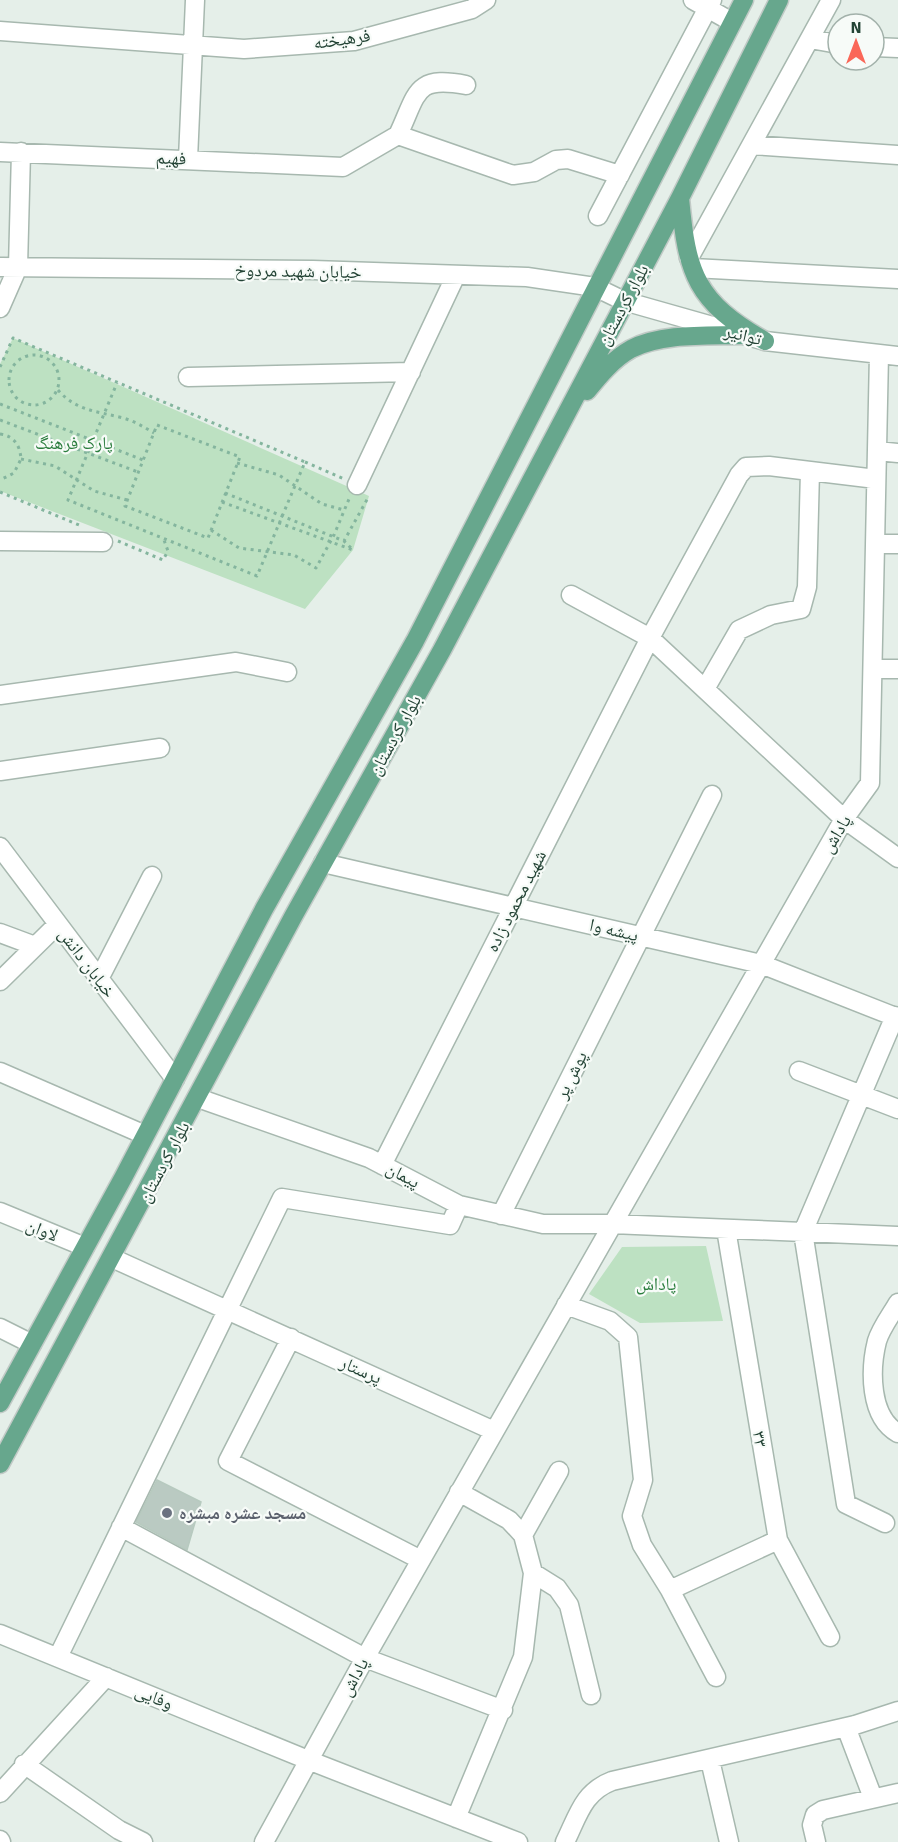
<svg xmlns="http://www.w3.org/2000/svg" width="898" height="1842" font-family="Signika,'Noto Naskh Arabic',sans-serif">
	<style>
		.green { fill: #bde1c2 }
		.building { fill: #bacac2; stroke: #b7cabf; stroke-width: 1.5 }
		.lines { fill: none; stroke-linecap: round; stroke-linejoin: round }
		.minor-casing { stroke: #a7b8af; stroke-width: 21 }
		.major-casing { stroke: #c1cac6; stroke-width: 21 }
		.path { stroke: #84b59e; stroke-width: 3; stroke-dasharray: 3 4.5; stroke-linecap: butt }
		.minor { stroke: #fff; stroke-width: 18 }
		.major { stroke: #67a78d; stroke-width: 18 }
		.worship-dot { fill: #6b7280; stroke: #f7fbf8; stroke-width: 2 }
		.labels { text-anchor: middle; dominant-baseline: central; stroke-width: 4.5; stroke-linejoin: round; paint-order: stroke }
		.street-label { font-size: 18px; fill: #234335; stroke: #f7fbf8 }
		.park-label { font-size: 18px; fill: #2a7d3d; stroke: #f7fbf8 }
		.worship-label { font-size: 18px; font-weight: bold; fill: #5b616d; stroke: #f7fbf8; text-anchor: start }
	</style>
	<rect width="100%" height="100%" fill="#e5efe9"/>
	<path class="green" d="M 13,338 L 369,496 L 353,550 L 305,609 L 0,491 L 0,364 Z
		M 706,1246 L 723,1321 L 640,1323 L 589,1294 L 622,1247 Z"/>
	<path class="building" d="M 157,1480 L 201,1502 L 187,1550 L 136,1522 Z"/>
	<g class="lines">
		<g class="minor-casing">
			<path id="minor" d="M 693,0 L 732,22
				M 0,31 L 244,49 L 354,41 L 472,9 L 486,0
				M 810,39 L 838,44
				M 874,47 L 898,48
				M 398,135 C 418,93 414,75 466,85
				M 752,145 L 898,155
				M 0,152 L 343,167 L 398,135 L 513,175 L 534,172 L 556,160 L 568,159 L 620,175
				M 188,159 L 195,0
				M 598,216 L 712,0
				M 689,258 L 831,0
				M 0,267 L 313,270 L 527,277 L 595,287 L 624,301 L 765,341 L 898,356
				M 693,268 L 898,279
				M 0,308 L 18,267 L 21,152
				M 188,377 L 411,372
				M 877,451 L 898,453
				M 357,485 L 456,275
				M 0,541 L 103,542
				M 875,544 L 898,544
				M 571,595 L 650,638 L 844,819 L 898,858
				M 873,669 L 898,669
				M 705,689 L 739,630 L 771,615 L 801,609 L 807,587 L 810,471
				M 0,695 L 236,662 L 287,672
				M 0,771 L 160,748
				M 0,847 L 175,1079
				M 323,863 L 761,964 L 898,1018
				M 0,933 L 35,946
				M 99,979 L 152,876
				M 0,981 L 58,924
				M 799,1071 L 898,1109
				M 0,1072 L 145,1135
				M 198,1098 L 369,1158 L 459,1205 L 543,1224 L 612,1224 L 898,1236
				M 382,1165 L 650,638 L 739,475 L 746,467 L 769,466 L 876,479
				M 0,1212 L 85,1247
				M 501,1215 L 712,795
				M 726,1229 L 778,1540 L 830,1637
				M 112,1258 L 494,1431
				M 898,1303 C 891,1315 881,1328 877,1341 C 870,1369 869,1417 898,1433
				M 566,1305 L 610,1321 L 628,1337 L 643,1480 L 632,1516 L 642,1545 L 670,1590 L 716,1677
				M 0,1328 L 32,1344
				M 291,1338 L 228,1461 L 421,1560
				M 885,1523 L 846,1504 L 803,1232 L 895,1016
				M 121,1527 L 365,1658 L 503,1710
				M 523,1535 L 559,1471
				M 533,1573 L 557,1588 L 569,1605 L 591,1695
				M 670,1590 L 778,1540
				M 0,1634 L 308,1760 L 518,1842
				M 58,1657 L 282,1198 L 450,1225 L 459,1205
				M 846,1727 L 873,1798
				M 710,1760 L 729,1842
				M 24,1764 L 119,1830 L 143,1842
				M 0,1793 L 106,1677
				M 456,1818 L 523,1657 L 533,1573 L 523,1535 L 509,1520 L 459,1492
				M 0,1840 L 1,1842
				M 264,1842 L 365,1658 L 844,819 L 870,783 L 879,354
				M 565,1842 C 578,1816 583,1792 612,1781 L 855,1725 L 898,1711
				M 816,1842 L 812,1825 L 815,1815 L 823,1810 L 898,1793"/>
		</g>
		<g class="major-casing">
			<path id="major" d="M 680,198 C 687,274 696,302 765,341
				M 587,391 C 599,376 613,359 631,349 C 662,333 707,336 741,335
				M 0,1403 L 123,1178 L 264,909 L 415,641 L 744,0
				M 0,1464 L 294,915 L 442,650 L 680,198 L 779,0"/>
		</g>
		<path class="path" d="M9 380a25 25 0 1 1 50 0a25 25 0 1 1-50 0Z
			M 0,367 L 13,338 L 305,462 L 257,576 L 68,500 L 117,383
			M 58,390 C 76,411 97,411 123,418 C 134,421 144,427 154,433
			M 0,404 L 143,460
			M 0,420 L 138,472
			M 157,425 L 240,457 L 208,538 L 125,506 Z
			M 0,434 C 14,436 20,445 21,459 L 14,473 L 0,480
			M 21,459 L 55,466 L 94,491 L 127,500
			M 305,462 L 344,479
			M 237,463 L 279,475 L 322,504 L 344,510
			M 0,492 L 79,525
			M 225,493 L 344,541 L 369,496
			M 222,502 L 353,550 L 344,541
			M 211,530 L 239,548 L 294,555 L 316,568 L 334,535 L 349,499
			M 118,541 L 163,560 L 168,551 L 164,540"/>
		<use href="#minor" class="minor"/>
		<use href="#major" class="major"/>
	</g>
	<circle class="worship-dot" cx="167" cy="1513" r="6"/>
	<g class="labels">
		<g class="street-label">
			<text transform="translate(342 39) rotate(-8)">فرهیخته</text>
			<text transform="translate(171 158) rotate(2)">فهیم</text>
			<text transform="translate(298 271) rotate(1)">خیابان شهید مردوخ</text>
			<text transform="translate(623 305) rotate(-62)">بلوار کردستان</text>
			<text transform="translate(743 335) rotate(14)">توانیر</text>
			<text transform="translate(395 735) rotate(-61)">بلوار کردستان</text>
			<text transform="translate(836 834) rotate(-59)">پاداش</text>
			<text transform="translate(516 901) rotate(-63)">شهید محمود زاده</text>
			<text transform="translate(614 930) rotate(13)">پیشه وا</text>
			<text transform="translate(87 963) rotate(53)">خیابان دانش</text>
			<text transform="translate(571 1075) rotate(-64)">پوش پر</text>
			<text transform="translate(164 1162) rotate(-62)">بلوار کردستان</text>
			<text transform="translate(403 1175) rotate(28)">پیمان</text>
			<text transform="translate(42 1230) rotate(22)">لاوان</text>
			<text transform="translate(361 1370) rotate(24)">پرستار</text>
			<text transform="translate(760 1439) rotate(81)">۳۳</text>
			<text transform="translate(354 1677) rotate(-61)">پاداش</text>
			<text transform="translate(154 1697) rotate(22)">وفایی</text>
		</g>
		<g class="park-label">
			<text x="74" y="443">پارک فرهنگ</text>
			<text x="656" y="1284">پاداش</text>
		</g>
		<g class="worship-label">
			<text x="179" y="1513">مسجد عشره مبشره</text>
		</g>
	</g>
	<g transform="translate(856 42)"><circle r="28" fill="#f7fbf8" stroke="#a2b1aa" stroke-width="1.5"/>
	<path d="M0-4.5L10 22L0 15L-10 22Z" fill="#fa6758"/>
	<text y="-9" font-size="16" font-weight="bold" text-anchor="middle" fill="#234335">N</text>
	</g>
</svg>
